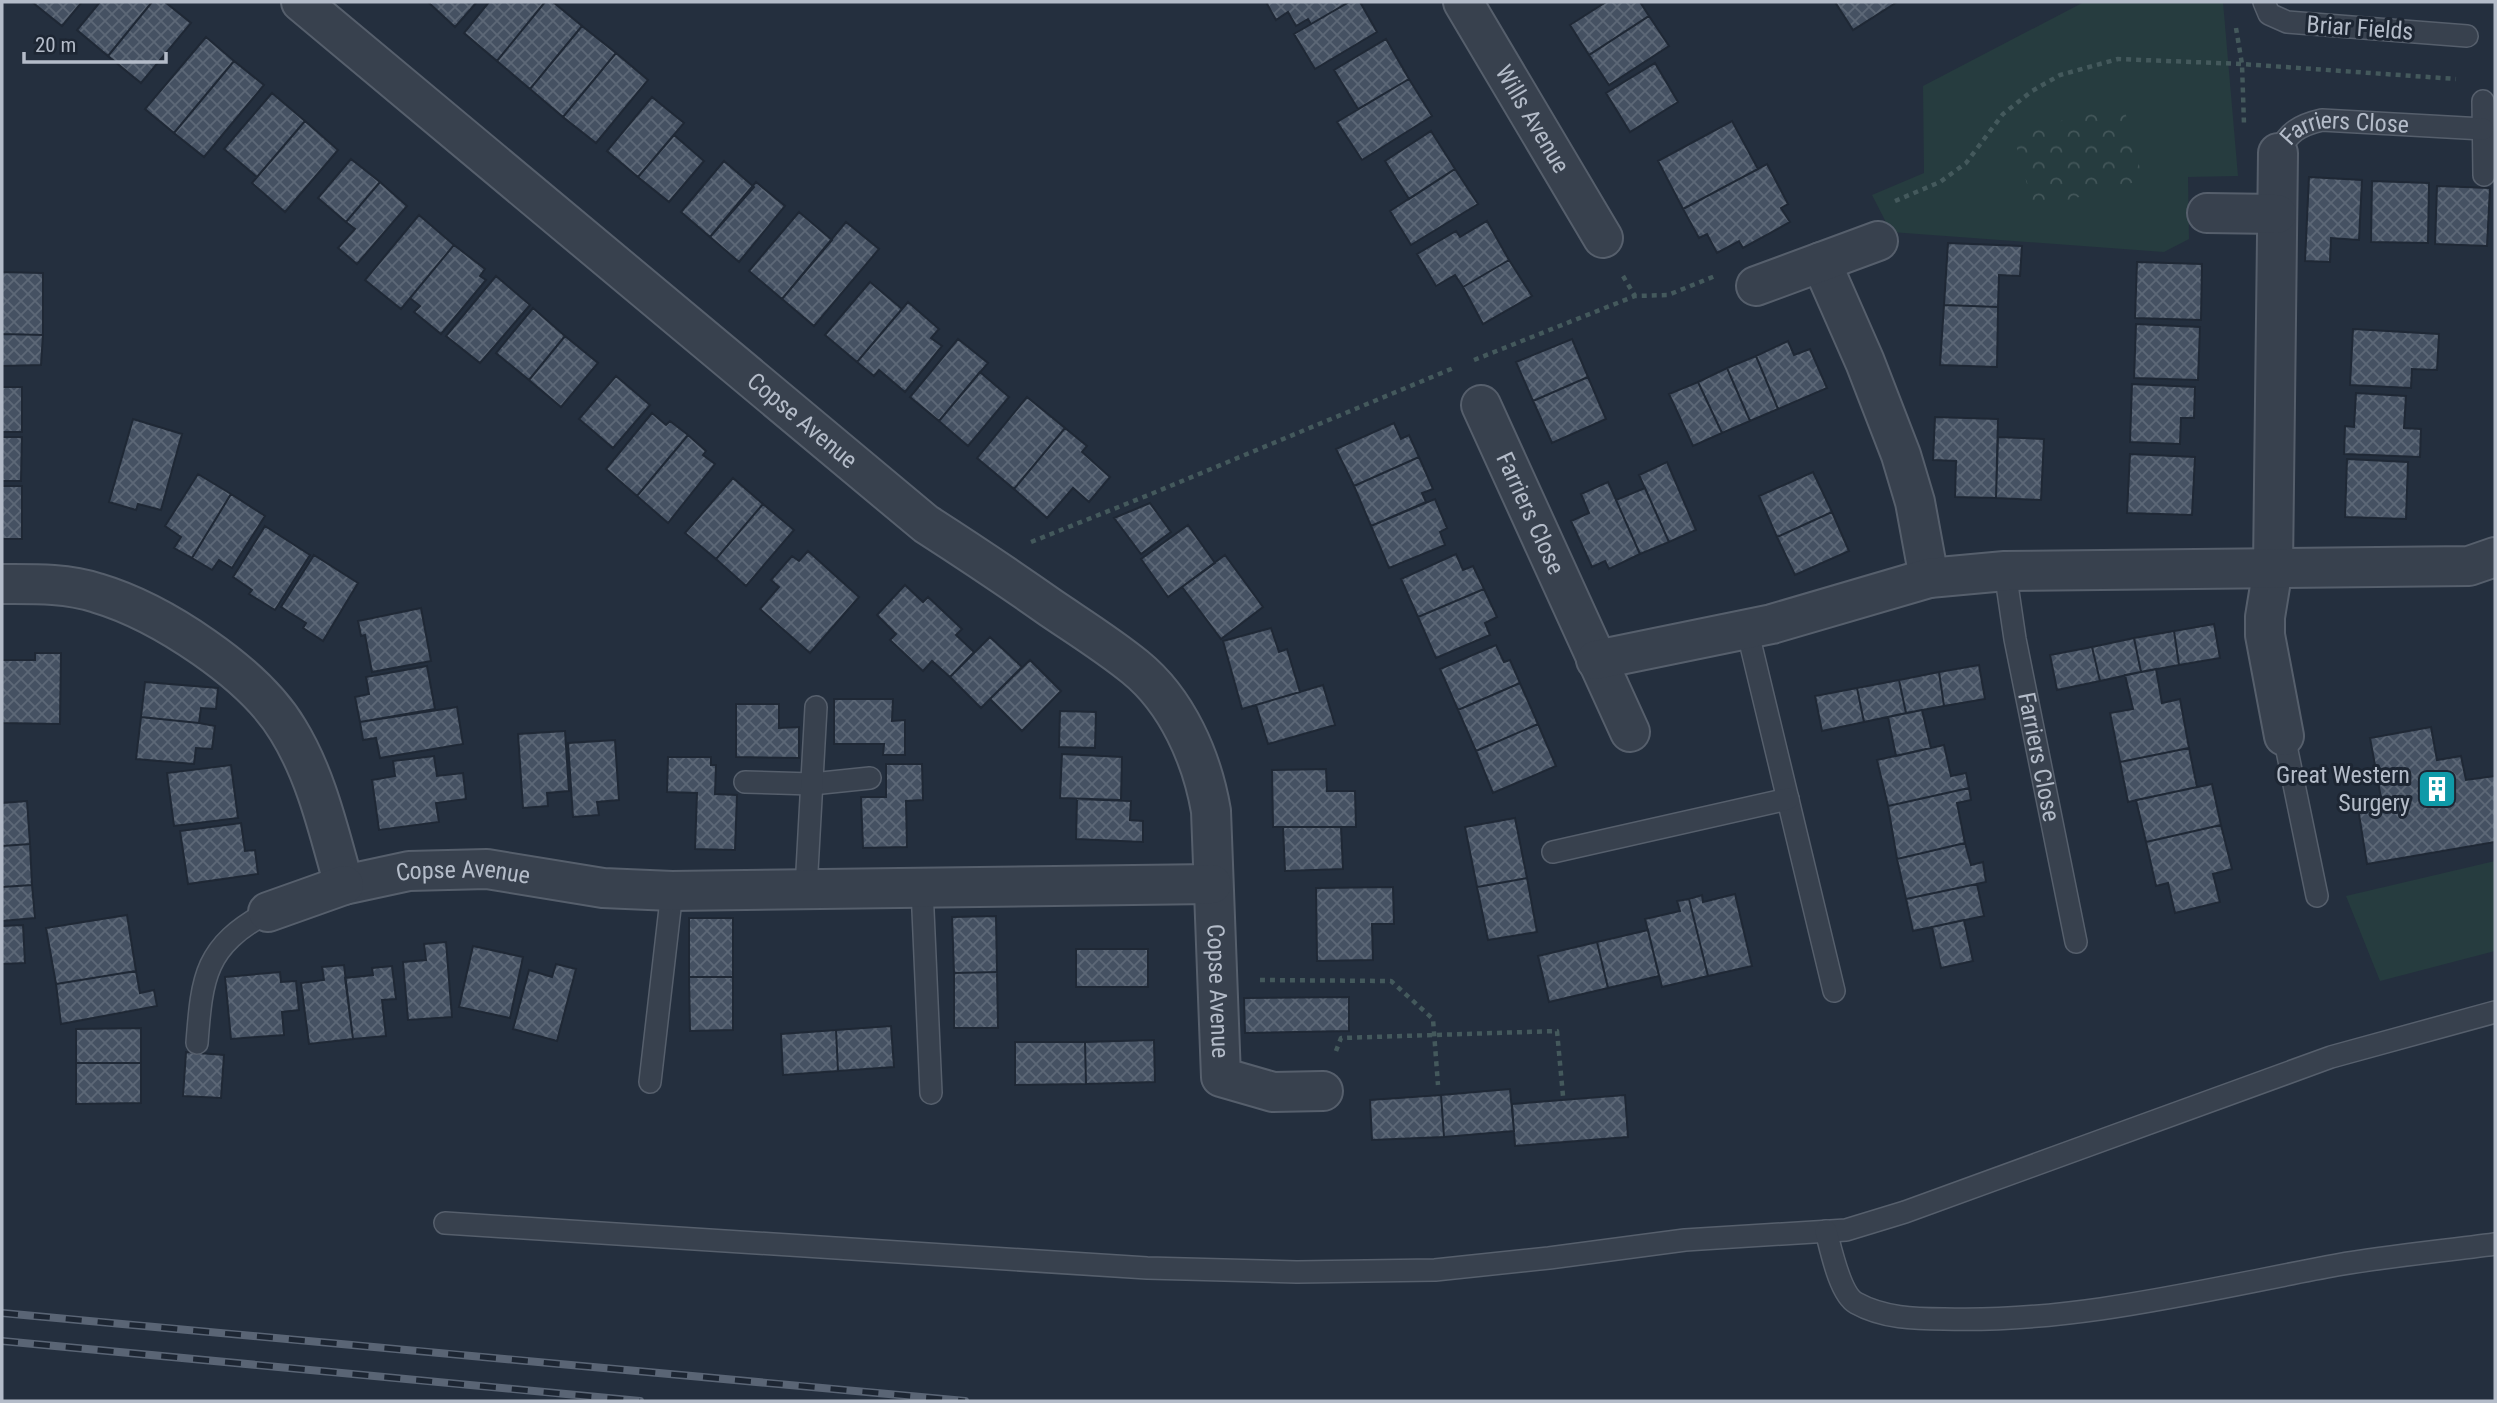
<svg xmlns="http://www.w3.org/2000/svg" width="2497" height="1403" font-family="'Roboto Condensed',sans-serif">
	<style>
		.green { fill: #263c3f }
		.forest { fill: url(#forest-crowns) }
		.building { fill: url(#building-cross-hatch); stroke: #1f2835; stroke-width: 2 }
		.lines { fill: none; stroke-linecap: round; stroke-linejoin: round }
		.lane-casing { stroke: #565f6c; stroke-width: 24 }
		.street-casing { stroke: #565f6c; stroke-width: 42 }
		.path { stroke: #44595c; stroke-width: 4.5; stroke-dasharray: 5 5; stroke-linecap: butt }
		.lane { stroke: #38414e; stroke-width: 21 }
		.street { stroke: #38414e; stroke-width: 38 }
		.rail-casing { stroke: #5a6575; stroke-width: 8 }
		.rail { stroke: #1d2633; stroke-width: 5; stroke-dasharray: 16; stroke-linecap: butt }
		.labels { text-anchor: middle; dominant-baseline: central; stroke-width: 6; stroke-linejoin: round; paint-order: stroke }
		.street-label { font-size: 24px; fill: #b4bcc9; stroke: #1d2633 }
		.poi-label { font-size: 24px; fill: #b4bcc9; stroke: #1d2633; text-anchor: end }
	</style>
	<defs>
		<pattern id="forest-crowns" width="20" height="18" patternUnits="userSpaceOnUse" patternTransform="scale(1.75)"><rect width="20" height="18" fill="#263c3f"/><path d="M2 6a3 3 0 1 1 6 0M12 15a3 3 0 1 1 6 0" fill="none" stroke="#435659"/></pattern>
		<pattern id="building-cross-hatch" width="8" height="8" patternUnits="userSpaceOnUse" patternTransform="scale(1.75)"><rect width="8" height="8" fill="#455162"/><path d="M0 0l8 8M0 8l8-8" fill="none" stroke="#5d6877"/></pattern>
	</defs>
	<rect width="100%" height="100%" fill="#242f3e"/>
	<path class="green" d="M 2084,2 L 2223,2 L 2238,176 L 2188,177 L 2189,239 L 2164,252 L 1891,232 L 1872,195 L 1924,173 L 1923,86 Z
		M 2495,861 L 2495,951 L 2380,981 L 2346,896 Z"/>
	<path class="forest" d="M 2123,104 L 2143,180 L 2034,209 L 2013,134 Z"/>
	<path class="building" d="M 32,2 L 82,2 L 62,26 Z
		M 100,2 L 152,2 L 108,56 L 77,30 Z
		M 152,2 L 165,2 L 191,23 L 141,83 L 108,56 Z
		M 428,2 L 477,2 L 455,27 Z
		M 489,2 L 545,2 L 497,61 L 464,33 Z
		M 545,2 L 553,2 L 582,26 L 530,89 L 497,61 Z
		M 1266,2 L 1349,2 L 1311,24 L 1308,19 L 1296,26 L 1288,12 L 1276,20 Z
		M 1349,2 L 1360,2 L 1377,32 L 1315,69 L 1294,34 Z
		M 1606,2 L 1640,2 L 1649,16 L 1589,55 L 1570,25 Z
		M 1835,2 L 1897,2 L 1853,30 Z
		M 1649,16 L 1669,46 L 1609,85 L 1589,55 Z
		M 582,26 L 616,53 L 563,117 L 530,89 Z
		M 206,37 L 234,61 L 174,133 L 145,109 Z
		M 1386,39 L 1409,79 L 1358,109 L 1334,70 Z
		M 616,53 L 648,80 L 596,143 L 563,117 Z
		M 234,61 L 264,85 L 204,157 L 174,133 Z
		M 1655,63 L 1678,102 L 1630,132 L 1606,93 Z
		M 1409,79 L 1432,116 L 1362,160 L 1337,122 Z
		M 272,93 L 305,121 L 257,177 L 224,149 Z
		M 652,97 L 684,123 L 638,177 L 607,151 Z
		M 305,121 L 338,150 L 285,212 L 252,183 Z
		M 1732,121 L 1758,169 L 1683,209 L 1658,161 Z
		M 1431,131 L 1455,169 L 1409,199 L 1385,161 Z
		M 674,135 L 704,161 L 669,202 L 638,177 Z
		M 351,159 L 380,182 L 346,222 L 318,198 Z
		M 724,161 L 754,187 L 710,237 L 681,212 Z
		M 1767,164 L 1788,204 L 1781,208 L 1790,222 L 1743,248 L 1739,241 L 1717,253 L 1707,234 L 1699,238 L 1683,209 Z
		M 1455,169 L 1478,204 L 1411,245 L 1390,211 Z
		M 2309,177 L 2362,180 L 2359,240 L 2331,238 L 2330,262 L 2305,261 Z
		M 2372,181 L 2429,183 L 2428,243 L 2371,242 Z
		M 380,182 L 407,206 L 357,264 L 338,248 L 355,229 L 346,222 Z
		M 756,182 L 785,206 L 739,262 L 710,237 Z
		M 2437,186 L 2490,188 L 2487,246 L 2435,244 Z
		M 799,212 L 832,240 L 782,299 L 749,271 Z
		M 419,215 L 454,245 L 401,309 L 365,280 Z
		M 1487,221 L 1509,260 L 1463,287 L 1455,275 L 1436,286 L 1417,254 L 1456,231 L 1460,237 Z
		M 846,222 L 879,249 L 814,326 L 782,299 Z
		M 1948,243 L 2022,246 L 2020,276 L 1999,275 L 1998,307 L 1944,305 Z
		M 454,245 L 485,269 L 480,276 L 486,280 L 441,334 L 414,312 L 420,306 L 410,298 Z
		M 1509,260 L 1532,296 L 1483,324 L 1463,287 Z
		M 2137,262 L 2202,264 L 2201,320 L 2135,318 Z
		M 2,272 L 43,273 L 43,335 L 2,334 Z
		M 496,276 L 530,305 L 480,363 L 446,336 Z
		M 870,282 L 902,309 L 857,362 L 825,335 Z
		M 908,302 L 939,329 L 931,338 L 942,346 L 905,392 L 879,370 L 874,376 L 857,362 Z
		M 1944,305 L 1998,307 L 1997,367 L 1940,365 Z
		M 533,308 L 565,336 L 529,380 L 496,353 Z
		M 2136,324 L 2200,327 L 2198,380 L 2134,378 Z
		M 2353,329 L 2439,334 L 2437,370 L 2412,369 L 2411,388 L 2350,385 Z
		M 2,334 L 43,335 L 41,365 L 2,366 Z
		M 565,336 L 598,363 L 561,407 L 529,380 Z
		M 958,339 L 988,363 L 939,421 L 910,397 Z
		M 1572,339 L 1588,377 L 1533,401 L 1516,362 Z
		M 1788,341 L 1794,355 L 1810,349 L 1827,388 L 1778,409 L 1756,356 Z
		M 1756,356 L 1778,409 L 1750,421 L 1727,368 Z
		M 1727,368 L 1750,421 L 1722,433 L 1698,382 Z
		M 980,372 L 1009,397 L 968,446 L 939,421 Z
		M 616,376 L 650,405 L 613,448 L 579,419 Z
		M 1588,377 L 1606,419 L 1552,443 L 1533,401 Z
		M 1698,382 L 1722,433 L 1693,446 L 1669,394 Z
		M 2132,384 L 2195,387 L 2194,418 L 2181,418 L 2180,444 L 2130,442 Z
		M 2,387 L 22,387 L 22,432 L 2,432 Z
		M 2356,393 L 2406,396 L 2404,428 L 2421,429 L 2420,457 L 2344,454 L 2345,426 L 2354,427 Z
		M 1027,397 L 1065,428 L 1014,489 L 977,458 Z
		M 652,413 L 666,425 L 670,421 L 688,435 L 637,496 L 606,469 Z
		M 1935,417 L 1998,419 L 1996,498 L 1955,497 L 1956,461 L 1933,460 Z
		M 133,419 L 182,434 L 161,510 L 138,504 L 136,510 L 109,502 Z
		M 1394,423 L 1401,439 L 1409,435 L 1419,457 L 1354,486 L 1336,449 Z
		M 1065,428 L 1087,446 L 1082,452 L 1110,477 L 1089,502 L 1073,488 L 1047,518 L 1014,489 Z
		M 688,435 L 706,451 L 703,455 L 715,464 L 668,523 L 637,496 Z
		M 2,437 L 22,437 L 21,481 L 2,481 Z
		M 1998,437 L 2044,439 L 2041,500 L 1996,498 Z
		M 2130,454 L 2195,457 L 2192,515 L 2127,513 Z
		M 1419,457 L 1433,489 L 1422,493 L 1426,502 L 1371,526 L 1354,486 Z
		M 2347,459 L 2408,462 L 2406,519 L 2345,517 Z
		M 1667,462 L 1696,530 L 1669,542 L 1639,475 Z
		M 1813,472 L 1832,512 L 1777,537 L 1759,496 Z
		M 198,474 L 231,494 L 192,558 L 174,548 L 181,537 L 165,526 Z
		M 733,478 L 763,504 L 716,559 L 685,533 Z
		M 1608,482 L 1640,554 L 1609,569 L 1605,561 L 1592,567 L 1571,521 L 1589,513 L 1581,494 Z
		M 2,486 L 22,486 L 22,539 L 2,539 Z
		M 1645,488 L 1669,542 L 1640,554 L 1616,500 Z
		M 231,494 L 265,516 L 232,568 L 219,560 L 212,570 L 192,558 Z
		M 1435,499 L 1447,528 L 1440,532 L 1445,545 L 1389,568 L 1371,526 Z
		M 1150,503 L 1171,532 L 1141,554 L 1114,518 Z
		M 763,504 L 794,530 L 746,586 L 716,559 Z
		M 1832,512 L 1849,551 L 1795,575 L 1777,537 Z
		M 1188,525 L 1215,563 L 1168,597 L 1141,559 Z
		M 265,526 L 310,555 L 275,610 L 249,594 L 252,590 L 233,577 Z
		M 808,551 L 859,597 L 810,653 L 760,609 L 779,587 L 771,580 L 792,556 L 799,561 Z
		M 1456,554 L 1463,570 L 1473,566 L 1484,589 L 1418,617 L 1401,579 Z
		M 314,555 L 358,583 L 323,641 L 303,628 L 306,623 L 281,607 Z
		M 1225,555 L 1263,607 L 1221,639 L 1182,587 Z
		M 905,585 L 923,602 L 928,597 L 962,629 L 956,635 L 974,652 L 950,677 L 932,661 L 923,671 L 890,640 L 896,634 L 877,615 Z
		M 1484,589 L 1497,617 L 1485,623 L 1490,635 L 1436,658 L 1418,617 Z
		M 421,608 L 431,661 L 372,672 L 365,635 L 361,636 L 358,621 Z
		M 2214,624 L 2220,658 L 2179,665 L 2174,631 Z
		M 1271,628 L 1279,652 L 1287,649 L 1300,692 L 1242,709 L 1223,641 Z
		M 2174,631 L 2179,665 L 2141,672 L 2134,638 Z
		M 990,637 L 1022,667 L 981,708 L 950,677 Z
		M 2134,638 L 2141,672 L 2100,681 L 2092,647 Z
		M 1496,645 L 1504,662 L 1510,660 L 1520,683 L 1458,710 L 1440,669 Z
		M 2092,647 L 2100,681 L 2057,690 L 2050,655 Z
		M 35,653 L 61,653 L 60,724 L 2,723 L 2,660 L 35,660 Z
		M 1030,660 L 1061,691 L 1022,731 L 990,699 Z
		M 1979,665 L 1985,699 L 1944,706 L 1939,672 Z
		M 427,666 L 435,709 L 360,722 L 355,697 L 369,694 L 366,677 Z
		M 2156,669 L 2162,703 L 2180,699 L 2189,748 L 2120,762 L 2110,713 L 2133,709 L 2125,675 Z
		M 1939,672 L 1944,706 L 1906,713 L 1899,680 Z
		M 1899,680 L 1906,713 L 1864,722 L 1857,688 Z
		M 145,682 L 218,688 L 216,709 L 201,708 L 199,723 L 141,717 Z
		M 1520,683 L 1538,724 L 1476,751 L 1458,710 Z
		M 1323,685 L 1335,725 L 1268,744 L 1256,705 Z
		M 1857,688 L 1864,722 L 1822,731 L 1815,696 Z
		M 834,699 L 893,699 L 892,721 L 905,720 L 905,755 L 883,755 L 884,744 L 834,744 Z
		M 736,704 L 779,704 L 779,728 L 799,727 L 799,758 L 736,757 Z
		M 457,707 L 463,744 L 380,758 L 376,738 L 363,740 L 360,722 Z
		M 1922,710 L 1931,748 L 1896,756 L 1888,717 Z
		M 1060,711 L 1096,712 L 1095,748 L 1059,747 Z
		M 141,717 L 199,723 L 215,726 L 212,749 L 196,748 L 194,764 L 136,759 Z
		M 1538,724 L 1556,766 L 1493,793 L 1476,751 Z
		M 2431,727 L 2437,760 L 2461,756 L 2466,780 L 2495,776 L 2495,842 L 2367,864 L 2357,802 L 2381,798 L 2370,738 Z
		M 565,731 L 569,791 L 547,793 L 548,806 L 523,808 L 518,734 Z
		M 615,740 L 619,800 L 597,802 L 599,815 L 573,817 L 568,743 Z
		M 1944,745 L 1951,776 L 1966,773 L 1969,788 L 1888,806 L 1877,760 Z
		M 2189,748 L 2197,787 L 2128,802 L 2120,762 Z
		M 1062,754 L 1122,757 L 1121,800 L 1060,798 Z
		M 434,756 L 437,776 L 463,773 L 466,799 L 436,803 L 439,822 L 379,830 L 372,780 L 395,776 L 393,761 Z
		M 668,757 L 711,757 L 711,765 L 716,765 L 715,794 L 737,795 L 735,850 L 695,849 L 697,793 L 667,792 Z
		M 886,764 L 922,764 L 923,800 L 906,801 L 907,847 L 863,848 L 861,797 L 886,797 Z
		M 231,765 L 238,818 L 174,826 L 167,773 Z
		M 1326,769 L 1327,791 L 1355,791 L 1356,827 L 1273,827 L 1272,770 Z
		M 2212,784 L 2221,825 L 2146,842 L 2136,800 Z
		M 1969,788 L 1971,800 L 1957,803 L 1965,843 L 1897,859 L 1888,806 Z
		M 1077,799 L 1131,801 L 1130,820 L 1143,821 L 1143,842 L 1076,839 Z
		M 27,801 L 30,844 L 2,846 L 2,803 Z
		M 1515,818 L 1527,878 L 1477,887 L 1465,827 Z
		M 241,823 L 245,851 L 255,850 L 258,874 L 188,884 L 180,831 Z
		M 2221,825 L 2232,869 L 2213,874 L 2220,902 L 2175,913 L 2168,883 L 2156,886 L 2146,842 Z
		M 1283,827 L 1341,827 L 1343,869 L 1285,871 Z
		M 1965,843 L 1971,865 L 1983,862 L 1986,882 L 1906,899 L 1897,859 Z
		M 30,844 L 32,885 L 2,887 L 2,846 Z
		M 1527,878 L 1537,932 L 1488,940 L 1477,887 Z
		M 1977,884 L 1984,916 L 1913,931 L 1906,899 Z
		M 32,885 L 35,918 L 2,921 L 2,887 Z
		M 1393,887 L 1394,924 L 1372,924 L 1373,960 L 1317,961 L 1316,888 Z
		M 1735,894 L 1752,966 L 1708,976 L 1689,899 L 1702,895 L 1703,902 Z
		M 1689,899 L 1708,976 L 1662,987 L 1645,919 L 1680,911 L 1677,901 Z
		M 127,915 L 136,971 L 56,984 L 46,928 Z
		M 996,916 L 997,972 L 954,973 L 952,917 Z
		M 689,918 L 733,918 L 733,977 L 689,977 Z
		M 1964,920 L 1973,961 L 1941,968 L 1932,927 Z
		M 23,925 L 25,963 L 2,964 L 2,926 Z
		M 1648,930 L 1659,976 L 1608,988 L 1597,942 Z
		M 446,942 L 452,1017 L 408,1020 L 403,962 L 426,960 L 424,944 Z
		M 1597,942 L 1608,988 L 1549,1002 L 1538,956 Z
		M 473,946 L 523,957 L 510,1018 L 459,1007 Z
		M 1076,949 L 1148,949 L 1148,987 L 1076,987 Z
		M 556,964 L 576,969 L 557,1041 L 513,1029 L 529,970 L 552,977 Z
		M 344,965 L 353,1039 L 309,1044 L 301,983 L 324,980 L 322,967 Z
		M 392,966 L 396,999 L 382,1000 L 386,1036 L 353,1039 L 345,978 L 373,975 L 372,968 Z
		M 136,971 L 140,993 L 154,990 L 157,1006 L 61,1024 L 56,984 Z
		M 280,972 L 281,982 L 296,981 L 299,1010 L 282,1012 L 284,1035 L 231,1039 L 225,977 Z
		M 997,972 L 998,1028 L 954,1028 L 954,973 Z
		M 689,977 L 733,977 L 733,1030 L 690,1031 Z
		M 1349,997 L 1349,1031 L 1245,1033 L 1244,998 Z
		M 891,1026 L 894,1067 L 838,1071 L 836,1030 Z
		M 141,1028 L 141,1063 L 76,1063 L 76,1029 Z
		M 836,1030 L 838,1071 L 783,1075 L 781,1034 Z
		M 1154,1040 L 1155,1082 L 1086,1084 L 1085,1042 Z
		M 1015,1042 L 1085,1042 L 1086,1084 L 1015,1085 Z
		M 186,1052 L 224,1055 L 221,1098 L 183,1096 Z
		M 76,1063 L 141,1063 L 141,1103 L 76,1104 Z
		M 1510,1089 L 1514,1131 L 1444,1137 L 1441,1095 Z
		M 1441,1095 L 1444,1137 L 1372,1140 L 1370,1100 Z
		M 1625,1095 L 1628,1137 L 1515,1146 L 1512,1104 Z"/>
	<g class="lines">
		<g class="lane-casing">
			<g id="lane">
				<path d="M 2264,2 L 2269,14 L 2287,22 L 2467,36"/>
				<path d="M 2483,101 L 2484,175"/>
				<path id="s1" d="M 2278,153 C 2288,132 2300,125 2322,120 L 2483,129"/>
				<path id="s2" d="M 2005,571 L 2015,639 L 2076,942"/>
				<path d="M 1747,629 L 1834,991"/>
				<path d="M 2284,736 L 2317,896"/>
				<path d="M 745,782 L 812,784 L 870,778"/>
				<path d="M 1553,852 L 1788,799"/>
				<path d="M 922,888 L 931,1093"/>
				<path d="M 806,889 L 816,707"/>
				<path d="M 197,1043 C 202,976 205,946 268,912"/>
				<path d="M 650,1082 L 672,891"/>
				<path d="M 445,1223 L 1147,1268 L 1297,1272 L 1435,1270 L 1549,1258 L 1685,1240 L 1846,1230 L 1905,1212 L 2331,1057 L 2495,1012"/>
				<path d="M 1826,1231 C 1831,1250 1840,1294 1856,1303 C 1883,1318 1915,1319 1944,1319 C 2077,1323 2207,1289 2337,1265 C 2389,1256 2443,1251 2495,1244"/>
			</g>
		</g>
		<g class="street-casing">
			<g id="street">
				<path id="s3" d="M 301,2 L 926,524 C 968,551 1010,579 1051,608 C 1079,627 1108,645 1135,667 C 1177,701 1202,758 1211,811 L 1221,1077 L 1273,1092 L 1323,1091"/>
				<path id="s4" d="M 1463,2 L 1603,238"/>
				<path d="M 2278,153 L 2273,568 L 2265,617 L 2265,635 L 2284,736"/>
				<path d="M 2207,213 L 2277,214"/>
				<path d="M 1821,262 L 1865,362 L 1901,455 L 1915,502 L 1929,578"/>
				<path d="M 1756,286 L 1878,241"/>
				<path id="s5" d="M 1481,405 L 1630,732"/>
				<path id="s6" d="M 2,584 C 33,584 66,583 97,593 C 161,612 254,673 288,730 C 317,777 329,833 344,885 L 409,871 L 487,869 L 603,888 L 672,891 L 1212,884"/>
				<path d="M 1596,660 L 1772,624 L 1929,578 L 2005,571 L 2469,566 L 2495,557"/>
				<path d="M 268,912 L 344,885"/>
			</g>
		</g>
		<path class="path" d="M 2236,28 L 2242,64 L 2244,124
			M 1895,201 L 1940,182 L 1966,163 L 2003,114 L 2032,91 L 2060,75 L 2118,59 L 2242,64 L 2456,79
			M 1623,276 L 1635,296
			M 1474,360 L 1635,296 L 1668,295 L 1715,276
			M 1031,542 L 1151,494 L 1456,367
			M 1260,980 L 1391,981 L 1433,1019 L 1438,1085
			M 1336,1051 L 1341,1038 L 1557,1031 L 1563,1096"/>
		<use href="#lane" class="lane"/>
		<use href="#street" class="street"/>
		<g class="rail-casing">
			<path id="rail" d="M 2,1313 L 965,1401
				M 2,1341 L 640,1401"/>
		</g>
		<use href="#rail" class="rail"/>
	</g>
	<defs>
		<g id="building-square" transform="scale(2.0125)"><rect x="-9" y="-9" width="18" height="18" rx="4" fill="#0f9aa8" stroke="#1d2633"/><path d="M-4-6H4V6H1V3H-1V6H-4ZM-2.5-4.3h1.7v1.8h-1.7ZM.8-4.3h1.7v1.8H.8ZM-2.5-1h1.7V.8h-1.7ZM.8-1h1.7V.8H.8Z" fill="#fff"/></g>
	</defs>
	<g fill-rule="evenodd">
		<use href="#building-square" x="2437" y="789"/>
	</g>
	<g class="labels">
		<g class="street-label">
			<text transform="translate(2360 28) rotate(4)">Briar Fields</text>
			<text stroke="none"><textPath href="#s4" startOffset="136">Wills Avenue</textPath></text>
			<text stroke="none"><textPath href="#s1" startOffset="79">Farriers Close</textPath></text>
			<text stroke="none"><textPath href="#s3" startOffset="653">Copse Avenue</textPath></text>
			<text stroke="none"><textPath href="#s5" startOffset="119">Farriers Close</textPath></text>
			<text stroke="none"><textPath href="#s2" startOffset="189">Farriers Close</textPath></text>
			<text stroke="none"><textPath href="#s6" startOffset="621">Copse Avenue</textPath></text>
			<text stroke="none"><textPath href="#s3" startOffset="1414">Copse Avenue</textPath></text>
		</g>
		<g class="poi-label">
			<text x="2410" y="775">Great Western<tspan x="2410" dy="28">Surgery</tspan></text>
		</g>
	</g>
	<rect width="2497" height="1403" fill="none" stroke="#b4bcc9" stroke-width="7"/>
	<path d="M24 52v10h142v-10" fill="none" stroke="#b4bcc9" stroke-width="3.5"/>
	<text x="35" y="52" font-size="21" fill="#b4bcc9" stroke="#1d2633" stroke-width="5" paint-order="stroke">20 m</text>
</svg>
